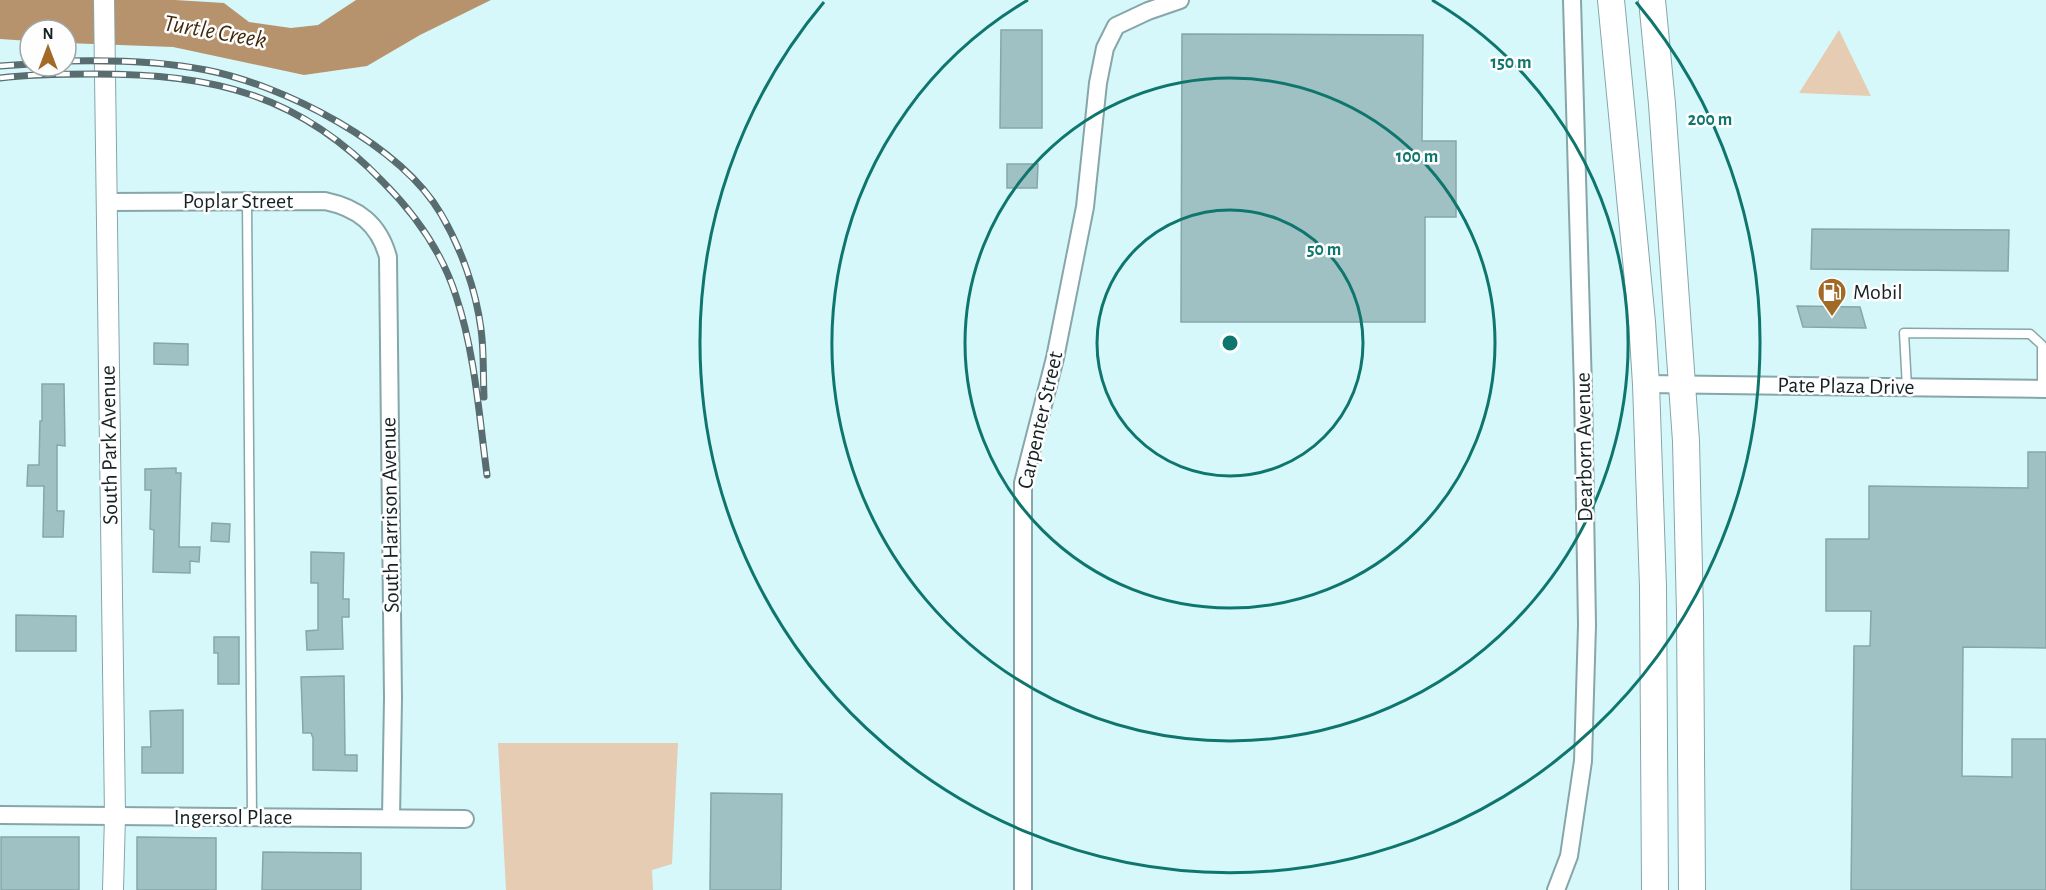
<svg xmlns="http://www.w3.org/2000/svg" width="2046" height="890" font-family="'Alegreya Sans',sans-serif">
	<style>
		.green { fill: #e6ccb2 }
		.water { fill: #b7936d }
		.building { fill: #a0c1c4; stroke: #86a6a9; stroke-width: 1.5 }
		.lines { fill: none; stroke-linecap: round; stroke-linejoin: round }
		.service-casing { stroke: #86a6a9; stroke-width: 11 }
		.minor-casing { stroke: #86a6a9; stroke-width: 20 }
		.tertiary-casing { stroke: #86a6a9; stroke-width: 22 }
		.primary-casing { stroke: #86a6a9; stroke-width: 28 }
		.service { stroke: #fff; stroke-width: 8 }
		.minor { stroke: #fff; stroke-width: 16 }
		.tertiary { stroke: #fff; stroke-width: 20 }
		.primary { stroke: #fff; stroke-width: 26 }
		.rail-casing { stroke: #596c6f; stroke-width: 7 }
		.rail { stroke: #fefefe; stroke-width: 4.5; stroke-dasharray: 14; stroke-linecap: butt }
		.ring { fill: none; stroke: #0f766e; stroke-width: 3 }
		.labels { text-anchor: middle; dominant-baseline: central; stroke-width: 5; stroke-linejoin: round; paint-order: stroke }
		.street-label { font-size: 22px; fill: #152123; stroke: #fefefe }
		.poi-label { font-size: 22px; fill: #152123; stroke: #fefefe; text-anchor: start }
		.water-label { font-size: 24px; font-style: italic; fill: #422808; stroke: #fefefe }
		.centre { fill: #0f766e; stroke: #fefefe; stroke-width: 3 }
		.ring-label { font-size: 18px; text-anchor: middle; font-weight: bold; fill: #0f766e; stroke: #fefefe; stroke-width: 5; stroke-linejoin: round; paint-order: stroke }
	</style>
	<rect width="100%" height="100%" fill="#d6f8fb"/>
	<path class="green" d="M 1839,30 L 1871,96 L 1799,93 Z
		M 498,743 L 678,743 L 672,864 L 652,870 L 653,890 L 506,890 Z"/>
	<path class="water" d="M 0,0 L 175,0 L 224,3 L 249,22 L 291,28 L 318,25 L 356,0 L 491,0 L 420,35 L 367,66 L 304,75 L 173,47 L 66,43 L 66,30 L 30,30 L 30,41 L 0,39 Z"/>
	<path class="building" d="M 1001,30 L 1042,30 L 1042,128 L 1000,128 Z
		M 1182,34 L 1423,35 L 1422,141 L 1456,141 L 1456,217 L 1425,217 L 1425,322 L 1181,322 Z
		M 1007,164 L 1038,164 L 1037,188 L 1007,188 Z
		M 1812,229 L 2009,230 L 2008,271 L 1811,269 Z
		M 1797,306 L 1860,307 L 1866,328 L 1803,327 Z
		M 154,343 L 188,344 L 188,365 L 154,364 Z
		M 42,384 L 64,384 L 65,446 L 57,445 L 57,511 L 64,511 L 63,537 L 43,537 L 44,486 L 27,486 L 28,465 L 39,465 L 40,421 L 42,421 Z
		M 2028,452 L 2046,452 L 2046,648 L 1963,647 L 1962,776 L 2012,777 L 2012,739 L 2046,739 L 2046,890 L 1851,890 L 1854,646 L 1870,646 L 1871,611 L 1826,611 L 1826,539 L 1869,539 L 1869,486 L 2028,488 Z
		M 176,468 L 176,473 L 181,473 L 179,547 L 200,547 L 199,562 L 190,561 L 190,573 L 153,572 L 154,530 L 150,529 L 151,490 L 145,490 L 145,469 Z
		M 212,523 L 230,524 L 229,542 L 211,541 Z
		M 311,552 L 344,553 L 343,599 L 349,599 L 349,617 L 342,617 L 343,649 L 307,650 L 306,631 L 318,630 L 318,583 L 311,583 Z
		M 16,615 L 76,616 L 76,651 L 16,651 Z
		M 214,637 L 239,637 L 239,684 L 218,684 L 218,653 L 214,653 Z
		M 344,676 L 345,755 L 357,755 L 357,771 L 313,770 L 313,738 L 311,733 L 303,733 L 301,677 Z
		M 183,710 L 183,773 L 142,773 L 142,747 L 151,747 L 150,711 Z
		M 711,793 L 782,794 L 781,890 L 710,890 Z
		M 1,837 L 79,837 L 79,890 L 1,890 Z
		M 137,837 L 216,838 L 216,890 L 137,890 Z
		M 263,852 L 361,853 L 361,890 L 262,890 Z"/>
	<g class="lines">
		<g class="service-casing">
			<path id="service" d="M 247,201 L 252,817
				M 1907,387 L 1904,333 L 2030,334 L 2042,345 L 2042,388"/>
		</g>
		<g class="minor-casing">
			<path id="minor" d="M 106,202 L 325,201 C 358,208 379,224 388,257 L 393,698 L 391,818
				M 1646,384 L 2046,389
				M 0,815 L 465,819
				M 1023,890 L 1023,483 L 1055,358 L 1085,207 L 1098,83 L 1105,48 L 1116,26 L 1148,11 L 1180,0
				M 1556,890 L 1569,856 L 1583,761 L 1587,625 L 1583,389 L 1572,0"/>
		</g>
		<g class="tertiary-casing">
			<path id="tertiary" d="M 104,0 L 115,816 L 113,890"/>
		</g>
		<g class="primary-casing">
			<path id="primary" d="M 1611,0 L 1642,322 L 1646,384 L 1653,587 L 1655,890
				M 1652,0 L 1662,104 L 1686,441 L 1690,613 L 1692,890"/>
		</g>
		<use href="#service" class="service"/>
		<use href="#minor" class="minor"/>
		<use href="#tertiary" class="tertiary"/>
		<use href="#primary" class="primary"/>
		<g class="rail-casing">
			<path id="rail" d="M 66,61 C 112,60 161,61 206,70 C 283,85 400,144 441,214 C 461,248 476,290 481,329 C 484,351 483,374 484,397
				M 0,66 L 30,64
				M 0,78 C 32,74 63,74 95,74 C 213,74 299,94 383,182 C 415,214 442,252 456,296 C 475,353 479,415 487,475"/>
		</g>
		<use href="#rail" class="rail"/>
	</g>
	<g class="ring">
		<circle cx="1230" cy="343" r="133"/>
		<circle cx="1230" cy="343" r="265"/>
		<path d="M1432 0A398 398 0 1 1 1028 0"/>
		<path d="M1636 2A530 530 0 1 1 824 2"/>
	</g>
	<defs>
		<g id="fuel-pin" transform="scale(1.5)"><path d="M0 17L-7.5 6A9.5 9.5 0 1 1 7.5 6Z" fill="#a16a26" stroke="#fefefe"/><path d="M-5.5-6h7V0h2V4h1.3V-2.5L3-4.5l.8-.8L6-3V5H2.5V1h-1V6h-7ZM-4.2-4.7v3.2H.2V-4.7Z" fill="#fff"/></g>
	</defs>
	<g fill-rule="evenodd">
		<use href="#fuel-pin" x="1832" y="292"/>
	</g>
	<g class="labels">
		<g class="street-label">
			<text x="238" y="201">Poplar Street</text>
			<text transform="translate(1846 386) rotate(1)">Pate Plaza Drive</text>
			<text transform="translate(1040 420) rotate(-77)">Carpenter Street</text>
			<text transform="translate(109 445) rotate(-91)">South Park Avenue</text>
			<text transform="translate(1584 447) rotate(-91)">Dearborn Avenue</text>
			<text transform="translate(390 515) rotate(-91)">South Harrison Avenue</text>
			<text x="233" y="817">Ingersol Place</text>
		</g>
		<g class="poi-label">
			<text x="1853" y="292">Mobil</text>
		</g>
		<g class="water-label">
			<text transform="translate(215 32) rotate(10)">Turtle Creek</text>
		</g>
	</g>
	<circle cx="1230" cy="343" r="9" class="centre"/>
	<g class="ring-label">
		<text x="1511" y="68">150 m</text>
		<text x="1710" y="125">200 m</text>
		<text x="1417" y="162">100 m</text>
		<text x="1324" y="255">50 m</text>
	</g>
	<g transform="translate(48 48)"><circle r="28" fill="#fefefe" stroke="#a1a6a6" stroke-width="1.5"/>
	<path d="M0-4.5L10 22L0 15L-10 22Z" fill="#a16a26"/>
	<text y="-9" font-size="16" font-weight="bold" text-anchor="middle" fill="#152123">N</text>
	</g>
</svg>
